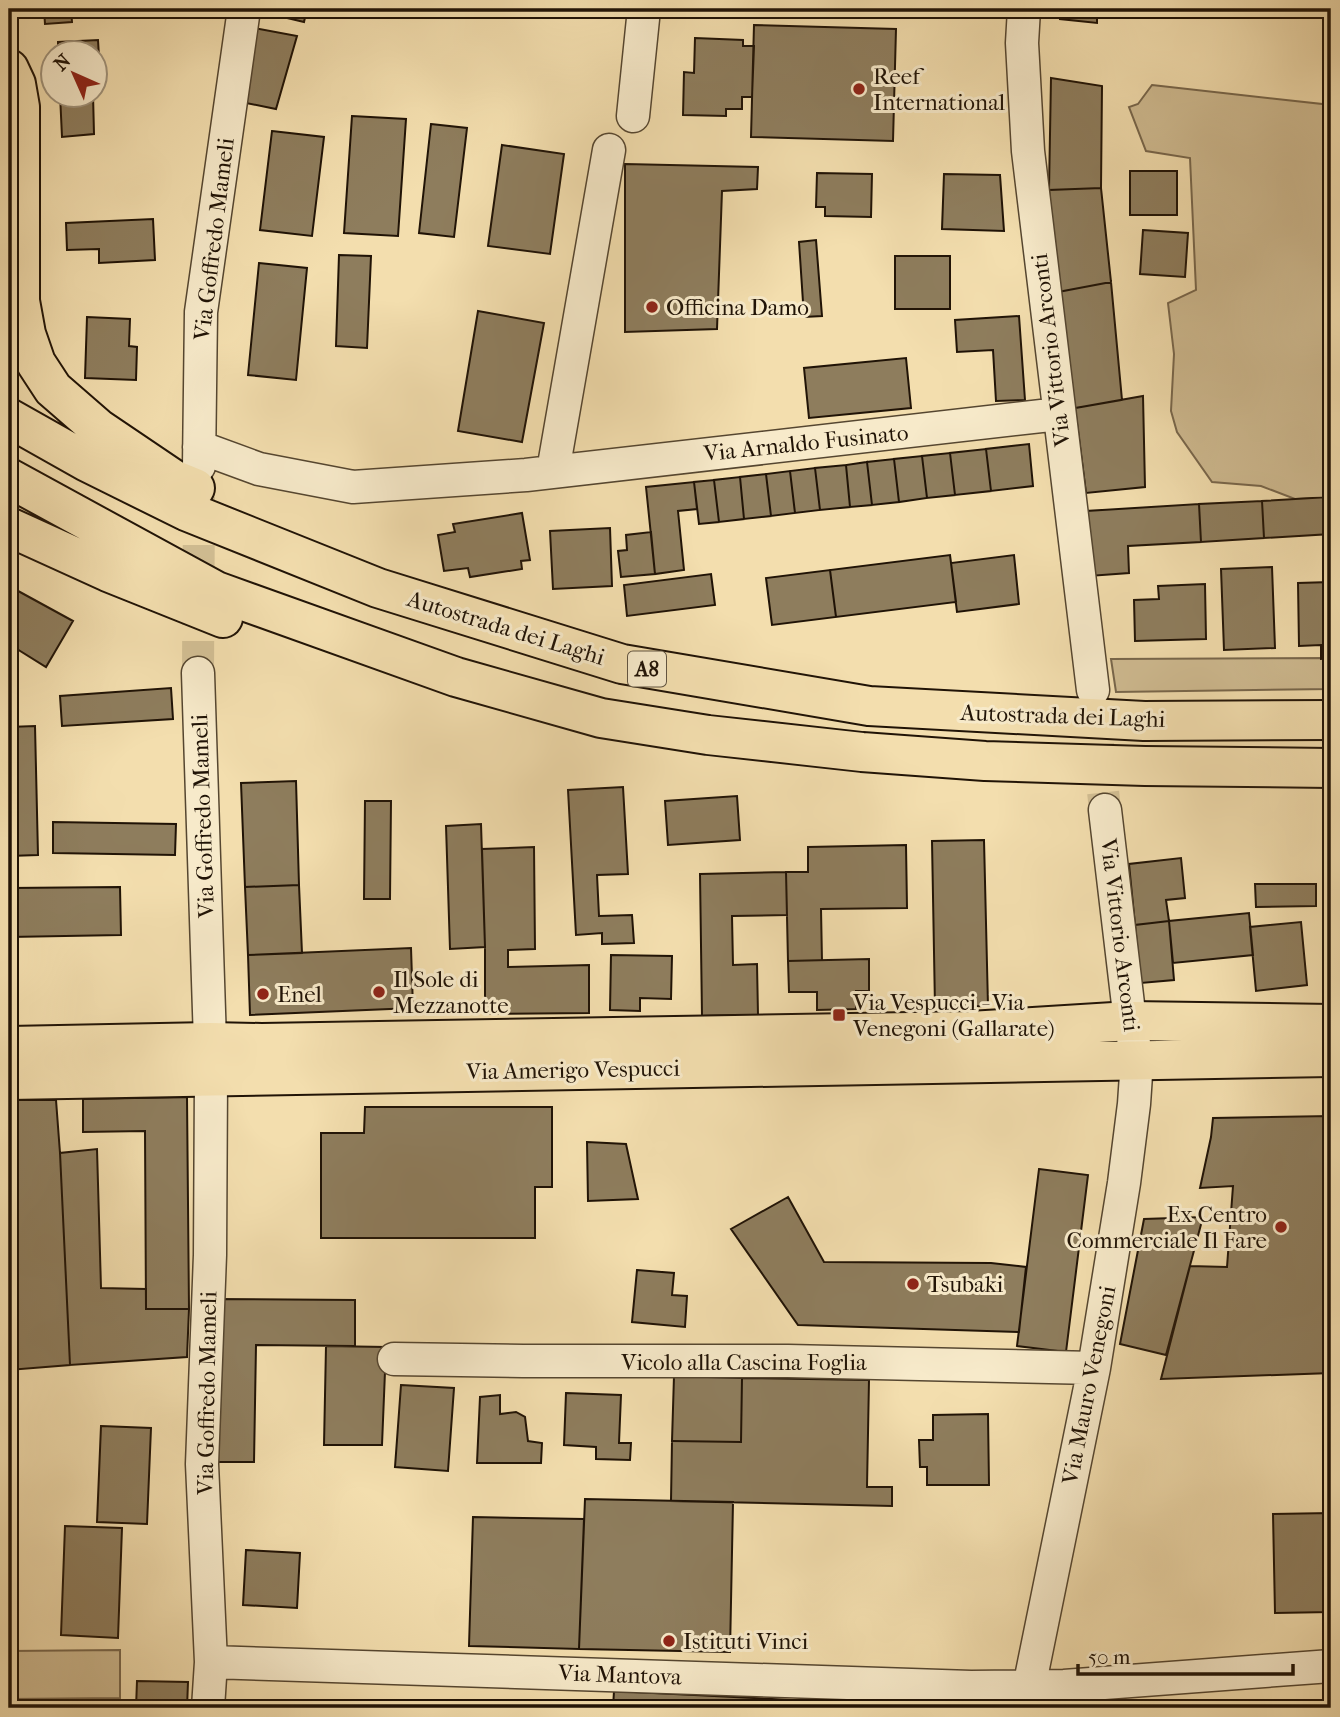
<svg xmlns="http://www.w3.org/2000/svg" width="1340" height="1717" font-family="'IM FELL French Canon',serif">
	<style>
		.green { fill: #cfbb91; stroke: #78674c; stroke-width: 2 }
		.building { fill: #8e7d5d; stroke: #201306; stroke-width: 2 }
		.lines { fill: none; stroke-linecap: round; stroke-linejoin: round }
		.minor-tunnel { stroke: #d3c095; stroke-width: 32; stroke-dasharray: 32 16; stroke-linecap: butt }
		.minor-casing { stroke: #554630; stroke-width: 35 }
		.major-casing { stroke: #201306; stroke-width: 42 }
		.highway-casing { stroke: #201306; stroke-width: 42 }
		.minor { stroke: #f7eaca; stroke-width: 32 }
		.major { stroke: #f3deae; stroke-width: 38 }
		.highway { stroke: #f3deae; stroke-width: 38 }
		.poi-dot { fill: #8f2418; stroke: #f7eaca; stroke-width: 2.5 }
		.labels { text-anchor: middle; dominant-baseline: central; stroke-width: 6; stroke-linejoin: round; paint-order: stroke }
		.shield { fill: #f7eaca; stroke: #605441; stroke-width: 2 }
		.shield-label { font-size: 21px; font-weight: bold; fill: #201306 }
		.poi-label { font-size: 23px; fill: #201306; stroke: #f7eaca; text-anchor: start }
		.street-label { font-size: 23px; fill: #201306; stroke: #f7eaca }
	</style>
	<rect width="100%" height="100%" fill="#f3deae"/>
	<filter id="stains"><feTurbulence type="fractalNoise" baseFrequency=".00286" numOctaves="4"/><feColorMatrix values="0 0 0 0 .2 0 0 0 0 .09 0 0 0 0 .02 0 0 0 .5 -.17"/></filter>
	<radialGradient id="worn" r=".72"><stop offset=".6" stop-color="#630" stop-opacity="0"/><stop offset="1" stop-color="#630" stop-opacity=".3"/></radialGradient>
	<path class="green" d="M 1152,85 L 1331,105 L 1331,497 L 1295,499 L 1261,486 L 1212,482 L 1177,432 L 1171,411 L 1174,354 L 1168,303 L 1196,290 L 1190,158 L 1146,151 L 1129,107 L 1138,104 Z
		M 1331,658 L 1331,689 L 1116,692 L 1111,659 Z
		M 120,1650 L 120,1698 L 9,1699 L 9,1651 Z"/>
	<path class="building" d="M 44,9 L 71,9 L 72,22 L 45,24 Z
		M 129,9 L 217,9 L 217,12 Z
		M 259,9 L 307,9 L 304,22 L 258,11 Z
		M 928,9 L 988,9 L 988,15 L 928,10 Z
		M 1061,9 L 1097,9 L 1097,23 L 1060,19 Z
		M 754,25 L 896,29 L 893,141 L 751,137 Z
		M 254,28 L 297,36 L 276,109 L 241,102 Z
		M 695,38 L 743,40 L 743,46 L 754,46 L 752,97 L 742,97 L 742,109 L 726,109 L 726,116 L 683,115 L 684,72 L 694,73 Z
		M 98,40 L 101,91 L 94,91 L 94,52 L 58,52 L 58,42 Z
		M 1051,78 L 1102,86 L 1101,188 L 1049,190 Z
		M 60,94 L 93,94 L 94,134 L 62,137 Z
		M 352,116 L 406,119 L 398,236 L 344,233 Z
		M 431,124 L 467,128 L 454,237 L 419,233 Z
		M 272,131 L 324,137 L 312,236 L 260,230 Z
		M 502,145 L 564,154 L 550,254 L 488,246 Z
		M 625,164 L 758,167 L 757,189 L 722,191 L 717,329 L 625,332 Z
		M 1130,171 L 1177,171 L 1177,215 L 1130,215 Z
		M 817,173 L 872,174 L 871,217 L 825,216 L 825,207 L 816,207 Z
		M 944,174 L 1000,175 L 1004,231 L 942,229 Z
		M 1101,188 L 1111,282 L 1058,292 L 1049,190 Z
		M 153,219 L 155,260 L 99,263 L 99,249 L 67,250 L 66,223 Z
		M 1143,230 L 1188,233 L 1185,277 L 1140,274 Z
		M 816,240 L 822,316 L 804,317 L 799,242 Z
		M 339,255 L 371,256 L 367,348 L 336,346 Z
		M 895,256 L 950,256 L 950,309 L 895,309 Z
		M 259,263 L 307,268 L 296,380 L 248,375 Z
		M 1111,282 L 1122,400 L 1075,408 L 1058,292 Z
		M 478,311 L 544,323 L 522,442 L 458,431 Z
		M 1019,316 L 1025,400 L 996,401 L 993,350 L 957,352 L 955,320 Z
		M 87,317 L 130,319 L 129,346 L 137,347 L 136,380 L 85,378 Z
		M 906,358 L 911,408 L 809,418 L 804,368 Z
		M 1143,396 L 1145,487 L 1086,493 L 1075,408 Z
		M 1029,444 L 1033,486 L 991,491 L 986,449 Z
		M 986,449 L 991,491 L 955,495 L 950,453 Z
		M 950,453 L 955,495 L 927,498 L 922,456 Z
		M 922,456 L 927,498 L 899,502 L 894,459 Z
		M 894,459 L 899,502 L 872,505 L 867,462 Z
		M 867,462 L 872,505 L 850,507 L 846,465 Z
		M 846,465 L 850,507 L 820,510 L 815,468 Z
		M 815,468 L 820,510 L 795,513 L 790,471 Z
		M 790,471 L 795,513 L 771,516 L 766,474 Z
		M 766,474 L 771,516 L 744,519 L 740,477 Z
		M 740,477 L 744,519 L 719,522 L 714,480 Z
		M 714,480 L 719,522 L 699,524 L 694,482 Z
		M 694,482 L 697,509 L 678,511 L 684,570 L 655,574 L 646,487 Z
		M 1329,497 L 1331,497 L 1331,658 L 1321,659 L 1321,645 L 1299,646 L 1298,583 L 1331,582 Z
		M 1329,497 L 1331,534 L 1264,538 L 1262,501 Z
		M 1262,501 L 1264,538 L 1201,542 L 1199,504 Z
		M 1199,504 L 1201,542 L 1128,546 L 1129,573 L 1089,576 L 1086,511 Z
		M 522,513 L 530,560 L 521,561 L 522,569 L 470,577 L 468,568 L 444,571 L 438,535 L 455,532 L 453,524 Z
		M 610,528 L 612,586 L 553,589 L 550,531 Z
		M 651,532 L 655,574 L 621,577 L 618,551 L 627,550 L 626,535 Z
		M 950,555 L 956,602 L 836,617 L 830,570 Z
		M 1014,555 L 1019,604 L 957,612 L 951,563 Z
		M 1272,567 L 1275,648 L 1224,650 L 1221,569 Z
		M 830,570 L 836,617 L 772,625 L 766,578 Z
		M 711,574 L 715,605 L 627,616 L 624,585 Z
		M 1205,584 L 1206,639 L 1135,641 L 1134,600 L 1159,599 L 1158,586 Z
		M 9,586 L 73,621 L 46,667 L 9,644 Z
		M 171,688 L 173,719 L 62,726 L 60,696 Z
		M 35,726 L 38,855 L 9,856 L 9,727 Z
		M 296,781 L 299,885 L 245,887 L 241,783 Z
		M 623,787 L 628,874 L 597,875 L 599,916 L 632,915 L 634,943 L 602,944 L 602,933 L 576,935 L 568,790 Z
		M 737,796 L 740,840 L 668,845 L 665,801 Z
		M 365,801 L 391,801 L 390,899 L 364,899 Z
		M 53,822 L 176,824 L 175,855 L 53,853 Z
		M 481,824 L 485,947 L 450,949 L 446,826 Z
		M 984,840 L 988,1006 L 935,1007 L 932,841 Z
		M 906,845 L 907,908 L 821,909 L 822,961 L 788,961 L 786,872 L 808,872 L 808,847 Z
		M 534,847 L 535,949 L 508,950 L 508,967 L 589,965 L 589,1013 L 485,1014 L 485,947 L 482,849 Z
		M 1181,858 L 1185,898 L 1166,900 L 1169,921 L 1135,925 L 1129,864 Z
		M 786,872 L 787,915 L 732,916 L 733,965 L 757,964 L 758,1015 L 702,1016 L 700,874 Z
		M 1255,884 L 1316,884 L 1316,906 L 1256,907 Z
		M 299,885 L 302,953 L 248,955 L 245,887 Z
		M 120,887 L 121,935 L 9,937 L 9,888 Z
		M 1249,913 L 1253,955 L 1173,963 L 1169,921 Z
		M 1169,921 L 1174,980 L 1141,983 L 1135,925 Z
		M 1301,922 L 1307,985 L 1256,991 L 1250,927 Z
		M 411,948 L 413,1008 L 250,1015 L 248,955 Z
		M 611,955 L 672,956 L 671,999 L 640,998 L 640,1011 L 610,1010 Z
		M 869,959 L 869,991 L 856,991 L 856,1009 L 817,1010 L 817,992 L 789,992 L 788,961 Z
		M 187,1097 L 189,1309 L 146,1309 L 145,1131 L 83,1132 L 83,1099 Z
		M 9,1100 L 56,1100 L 60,1153 L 70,1365 L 9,1370 Z
		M 365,1107 L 552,1107 L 552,1187 L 535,1187 L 535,1238 L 321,1238 L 321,1133 L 364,1133 Z
		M 1331,1116 L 1331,1373 L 1161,1379 L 1190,1266 L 1227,1267 L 1233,1186 L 1200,1188 L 1211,1137 L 1213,1118 Z
		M 587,1142 L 626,1144 L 638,1199 L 588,1201 Z
		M 97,1149 L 101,1288 L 146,1289 L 146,1309 L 189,1309 L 187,1357 L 70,1365 L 60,1153 Z
		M 1039,1169 L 1088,1175 L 1066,1352 L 1017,1346 Z
		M 788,1197 L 824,1262 L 991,1263 L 1026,1267 L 1019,1332 L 798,1325 L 731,1229 Z
		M 1203,1217 L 1166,1355 L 1120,1344 L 1144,1219 Z
		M 637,1270 L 674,1273 L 672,1295 L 687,1296 L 685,1327 L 632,1322 Z
		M 215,1299 L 355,1300 L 355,1346 L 256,1345 L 254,1462 L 212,1462 Z
		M 326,1346 L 386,1347 L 382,1445 L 324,1445 Z
		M 674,1376 L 742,1378 L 741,1442 L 672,1441 Z
		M 742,1378 L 869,1380 L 867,1487 L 892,1487 L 892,1506 L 671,1501 L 672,1441 L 741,1442 Z
		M 401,1385 L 454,1388 L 448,1471 L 395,1467 Z
		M 566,1393 L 621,1395 L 619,1443 L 631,1443 L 630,1460 L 596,1459 L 596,1447 L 564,1445 Z
		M 500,1395 L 500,1414 L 516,1412 L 525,1417 L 528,1441 L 542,1443 L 541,1463 L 477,1463 L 480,1397 Z
		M 988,1414 L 989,1485 L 927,1485 L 927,1467 L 920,1467 L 919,1440 L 933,1440 L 933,1415 Z
		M 101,1426 L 151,1428 L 147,1524 L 97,1522 Z
		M 585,1499 L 733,1502 L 730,1652 L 579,1649 Z
		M 1331,1513 L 1331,1612 L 1275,1613 L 1273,1514 Z
		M 473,1517 L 584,1519 L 579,1649 L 469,1646 Z
		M 65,1526 L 122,1528 L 118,1638 L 61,1635 Z
		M 246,1550 L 300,1553 L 297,1608 L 243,1605 Z
		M 137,1681 L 188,1682 L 187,1708 L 136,1708 Z
		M 614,1691 L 832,1702 L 832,1708 L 613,1708 Z
		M 16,1706 L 106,1706 L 106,1708 L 16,1708 Z"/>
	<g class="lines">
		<path class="minor-tunnel" d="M 198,673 L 199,496
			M 1093,697 L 1105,810"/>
		<g class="minor-casing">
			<path id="minor" d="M 1024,9 L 1022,43 L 1028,151 L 1093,690
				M 633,116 L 644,9
				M 199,447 L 259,469 L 353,487 L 526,475 L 1059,414
				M 199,466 L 201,312 L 244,9
				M 553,471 L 609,150
				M 198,673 L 210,1042
				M 394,1359 L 523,1361 L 788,1361 L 1094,1368
				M 211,1662 L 971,1687 L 1064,1686 L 1331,1666
				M 1025,1707 L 1094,1368 L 1124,1183 L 1134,1104 L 1137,1060 L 1130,1021 L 1105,810
				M 208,1708 L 211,1662 L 202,1464 L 210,1255 L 211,1077"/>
		</g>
		<g class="major-casing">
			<path id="major" d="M 9,1046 L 210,1042 L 262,1043 L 970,1031 L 1130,1021 L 1331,1024
				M 9,1080 L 1331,1057"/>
		</g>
		<g class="highway-casing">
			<path id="highway" d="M 9,69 L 16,84 L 20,107 L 20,301 L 26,334 L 36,363 L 53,389 L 99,429 L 173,479 L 195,488
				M 9,418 L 87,462 L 186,511 L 378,588 L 622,664 L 869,706 L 1144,721 L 1331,720
				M 9,478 L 216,591 L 456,677 L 601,718 L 708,735 L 862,752 L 985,761 L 1145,766 L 1331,768
				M 9,527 L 108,572 L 223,618"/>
		</g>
		<use href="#minor" class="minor"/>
		<use href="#major" class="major"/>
		<use href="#highway" class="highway"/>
	</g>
	<g class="poi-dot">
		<circle cx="859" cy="89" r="7"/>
		<circle cx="652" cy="307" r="7"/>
		<circle cx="379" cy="992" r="7"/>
		<circle cx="263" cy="994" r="7"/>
		<rect x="832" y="1008" width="14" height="14" rx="3.5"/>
		<circle cx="1281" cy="1227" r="7"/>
		<circle cx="913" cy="1284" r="7"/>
		<circle cx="669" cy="1641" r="7"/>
	</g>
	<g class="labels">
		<rect class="shield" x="628" y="651.5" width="38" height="35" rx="5"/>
		<g class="shield-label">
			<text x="647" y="669">A8</text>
		</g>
		<g class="poi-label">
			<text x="873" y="76">Reef<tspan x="873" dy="26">International</tspan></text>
			<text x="666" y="307">Officina Damo</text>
			<text x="393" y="979">Il Sole di<tspan x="393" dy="26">Mezzanotte</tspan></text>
			<text x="277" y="994">Enel</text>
			<text x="853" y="1002">Via Vespucci - Via<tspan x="853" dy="26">Venegoni (Gallarate)</tspan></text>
			<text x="1267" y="1214" text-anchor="end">Ex Centro<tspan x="1267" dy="26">Commerciale Il Fare</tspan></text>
			<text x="927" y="1284">Tsubaki</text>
			<text x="683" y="1641">Istituti Vinci</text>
		</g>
		<g class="street-label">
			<text transform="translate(214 239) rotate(-83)">Via Goffredo Mameli</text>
			<text transform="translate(1051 350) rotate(-97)">Via Vittorio Arconti</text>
			<text transform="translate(806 443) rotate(-6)">Via Arnaldo Fusinato</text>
			<text transform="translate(506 628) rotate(17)">Autostrada dei Laghi</text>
			<text transform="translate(1063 716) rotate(2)">Autostrada dei Laghi</text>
			<text transform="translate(203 816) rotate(-92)">Via Goffredo Mameli</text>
			<text transform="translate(1120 935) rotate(83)">Via Vittorio Arconti</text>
			<text transform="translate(573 1070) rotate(-1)">Via Amerigo Vespucci</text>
			<text x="744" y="1362">Vicolo alla Cascina Foglia</text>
			<text transform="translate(1089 1385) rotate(-79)">Via Mauro Venegoni</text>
			<text transform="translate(207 1393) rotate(-89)">Via Goffredo Mameli</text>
			<text transform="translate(620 1675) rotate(2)">Via Mantova</text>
		</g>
	</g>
	<rect width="1340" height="1717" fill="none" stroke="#f3deae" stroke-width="35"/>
	<rect x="10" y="10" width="1319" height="1696" fill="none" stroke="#201306" stroke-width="3.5"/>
	<rect x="18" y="18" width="1305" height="1682" fill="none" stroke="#201306" stroke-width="2"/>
	<g transform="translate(74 74) rotate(315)"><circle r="33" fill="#f7eaca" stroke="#a1947c" stroke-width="2"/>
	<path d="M0-5L12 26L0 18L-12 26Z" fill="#8f2418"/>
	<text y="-10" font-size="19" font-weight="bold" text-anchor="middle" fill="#201306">N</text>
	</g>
	<path d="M1078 1664v10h215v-10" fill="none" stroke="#201306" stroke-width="3.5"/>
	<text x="1088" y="1664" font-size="21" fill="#201306" stroke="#f7eaca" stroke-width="5" paint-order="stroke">50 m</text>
	<rect width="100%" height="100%" filter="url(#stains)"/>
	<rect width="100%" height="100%" fill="url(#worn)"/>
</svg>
